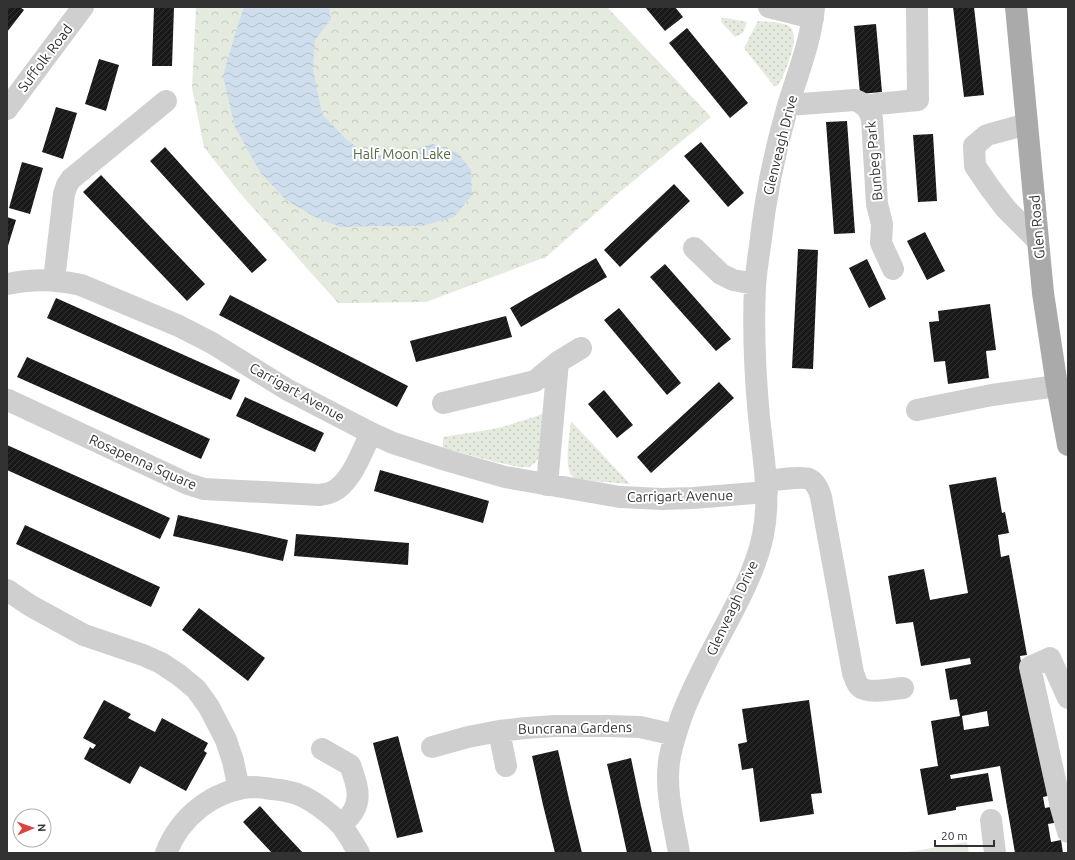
<svg xmlns="http://www.w3.org/2000/svg" width="1075" height="860" font-family="Ubuntu,sans-serif">
	<style>
		.grass { fill: url(#grass-dots) }
		.park { fill: url(#park-crowns) }
		.garden { fill: #e4eade }
		.water { fill: url(#water-waves) }
		.building { fill: url(#building-hatch); fill-rule: evenodd }
		.lines { fill: none; stroke-linecap: round; stroke-linejoin: round }
		.minor { stroke: #cfcfcf; stroke-width: 22 }
		.major { stroke: #aaa; stroke-width: 22 }
		.labels { text-anchor: middle; dominant-baseline: central; stroke-width: 4; stroke-linejoin: round; paint-order: stroke }
		.street-label { font-size: 14px; fill: #323232; stroke: #fff }
		.park-label { font-size: 14px; fill: #516c41; stroke: #fff }
	</style>
	<defs>
		<pattern id="grass-dots" width="8" height="8" patternUnits="userSpaceOnUse"><rect width="8" height="8" fill="#e4eade"/><path d="M2 2h.1M6 6h.1" fill="none" stroke="#c4c9bf" stroke-width="1.8" stroke-linecap="round"/></pattern>
		<pattern id="park-crowns" width="20" height="18" patternUnits="userSpaceOnUse"><rect width="20" height="18" fill="#e4eade"/><path d="M2 6a3 3 0 1 1 6 0M12 15a3 3 0 1 1 6 0" fill="none" stroke="#c4c9bf"/></pattern>
		<pattern id="water-waves" width="16" height="10" patternUnits="userSpaceOnUse"><rect width="16" height="10" fill="#cfdeec"/><path d="M0 5q4-4 8 0t8 0" fill="none" stroke="#b2bfcb"/></pattern>
		<pattern id="building-hatch" width="6" height="6" patternUnits="userSpaceOnUse"><rect width="6" height="6" fill="#191919"/><path d="M-1 1l2-2M0 6l6-6M5 7l2-2" fill="none" stroke="#323232"/></pattern>
	</defs>
	<rect width="100%" height="100%" fill="#fff"/>
	<path class="grass" d="M 722,18 L 726,18 L 747,22 L 743,33 L 735,37 L 723,24 L 721,21 Z
		M 758,21 C 767,22 786,22 791,28 C 793,31 794,36 794,40 C 794,48 783,81 777,86 L 774,86 L 744,48 Z
		M 543,414 L 540,456 L 535,463 L 529,467 L 519,467 L 496,462 L 443,448 L 443,437 L 488,430 L 506,426 Z
		M 571,421 L 630,484 L 578,480 C 577,479 573,477 573,477 C 563,467 570,434 571,421 Z"/>
	<path class="park" d="M 196,7 L 607,7 L 711,117 L 615,196 L 544,259 L 543,258 L 426,302 L 338,303 L 239,192 L 204,147 L 192,88 Z"/>
	<path class="garden" d="M 967,842 L 969,853 L 902,853 Z"/>
	<path class="water" d="M 244,7 L 329,7 L 331,19 L 315,40 L 313,69 L 322,114 L 347,140 L 369,156 L 392,155 L 433,144 L 458,153 L 471,170 L 472,195 L 454,217 L 422,226 L 375,226 L 341,227 L 317,218 L 286,200 L 260,172 L 235,127 L 223,76 L 236,31 Z"/>
	<path class="building" d="M 7,7 L 20,7 L 24,10 L 7,32 Z
		M 154,7 L 174,7 L 172,66 L 152,66 Z
		M 645,7 L 675,7 L 683,17 L 665,31 Z
		M 953,7 L 974,7 L 984,95 L 964,97 Z
		M 876,24 L 882,92 L 860,94 L 854,26 Z
		M 687,28 L 748,103 L 730,118 L 669,43 Z
		M 99,59 L 119,65 L 106,111 L 85,104 Z
		M 56,107 L 77,113 L 63,159 L 42,152 Z
		M 847,121 L 855,233 L 834,234 L 826,122 Z
		M 933,134 L 937,201 L 918,202 L 913,135 Z
		M 701,142 L 744,193 L 728,207 L 684,156 Z
		M 165,147 L 267,260 L 252,273 L 150,161 Z
		M 22,162 L 43,168 L 30,214 L 9,208 Z
		M 101,175 L 205,284 L 187,301 L 83,192 Z
		M 674,184 L 690,201 L 620,267 L 604,250 Z
		M 7,217 L 16,220 L 7,249 Z
		M 925,232 L 945,271 L 927,280 L 907,241 Z
		M 798,249 L 818,250 L 813,369 L 792,368 Z
		M 596,258 L 607,277 L 521,327 L 510,308 Z
		M 867,259 L 886,299 L 869,308 L 849,268 Z
		M 665,264 L 731,339 L 716,351 L 650,277 Z
		M 230,295 L 408,386 L 397,407 L 219,315 Z
		M 56,298 L 240,380 L 231,400 L 47,318 Z
		M 990,304 L 996,350 L 986,351 L 989,378 L 948,384 L 945,361 L 934,362 L 929,322 L 939,321 L 938,311 Z
		M 619,308 L 681,383 L 667,395 L 604,320 Z
		M 506,316 L 512,337 L 416,362 L 410,341 Z
		M 27,357 L 210,439 L 201,459 L 17,377 Z
		M 719,382 L 734,398 L 651,473 L 637,457 Z
		M 604,390 L 633,425 L 617,438 L 588,404 Z
		M 245,397 L 324,433 L 315,452 L 236,416 Z
		M 7,445 L 170,518 L 160,539 L 7,470 Z
		M 380,470 L 489,501 L 483,523 L 374,491 Z
		M 996,477 L 1002,513 L 1005,512 L 1009,533 L 998,535 L 1001,557 L 1009,555 L 1027,655 L 1020,656 L 1031,719 L 1052,795 L 1043,797 L 1045,808 L 1056,806 L 1059,822 L 1048,824 L 1051,842 L 1061,840 L 1063,853 L 1015,853 L 1000,766 L 950,775 L 951,779 L 988,773 L 993,801 L 956,807 L 956,810 L 928,815 L 920,769 L 938,766 L 931,721 L 960,716 L 957,699 L 950,700 L 945,669 L 971,664 L 970,658 L 921,666 L 913,622 L 896,624 L 888,576 L 924,569 L 930,600 L 968,593 L 949,485 ZM 987,711 L 989,726 L 964,730 L 962,716 Z
		M 178,515 L 288,540 L 283,561 L 173,536 Z
		M 25,525 L 160,587 L 151,607 L 16,544 Z
		M 296,534 L 409,543 L 408,565 L 294,556 Z
		M 199,608 L 265,658 L 248,681 L 182,630 Z
		M 104,700 L 131,714 L 128,718 L 155,732 L 162,718 L 208,743 L 204,751 L 207,753 L 186,791 L 140,766 L 130,784 L 84,759 L 90,747 L 93,749 L 96,745 L 83,738 Z
		M 809,700 L 822,793 L 811,794 L 814,814 L 760,822 L 753,768 L 742,770 L 738,744 L 747,742 L 742,709 Z
		M 398,736 L 423,832 L 397,838 L 373,743 Z
		M 558,750 L 569,799 L 582,853 L 555,853 L 543,805 L 532,756 Z
		M 631,758 L 641,806 L 652,853 L 627,853 L 618,812 L 607,764 Z
		M 260,806 L 276,824 L 303,853 L 272,853 L 243,822 Z"/>
	<g class="lines">
		<path class="minor" d="M 769,7 L 813,18
			M 788,105 L 855,100 C 865,104 869,109 872,119 L 877,204 L 882,224 L 881,243 L 893,269
			M 866,106 L 877,104 L 918,100 L 917,10
			M 7,109 L 83,7
			M 1027,124 L 987,135 L 974,146 L 975,166 L 990,188 L 1006,209 L 1038,241
			M 694,248 L 721,274 L 733,280 L 755,284
			M 54,280 L 64,194 L 67,185 L 71,179 L 166,101
			M 7,284 C 34,279 53,279 81,285 L 179,326 L 212,343 L 288,390 L 371,433 L 393,443 L 449,461 L 505,477 L 620,497 L 662,499 L 693,498 L 767,492
			M 8,400 L 188,484 L 204,489 L 320,495 C 324,494 328,494 332,492 C 352,482 361,453 371,433
			M 443,403 L 535,381 L 558,362 L 581,348
			M 917,410 L 992,395 L 1057,386
			M 766,481 C 775,480 802,476 809,479 C 816,482 819,490 821,497 L 853,673 C 855,677 856,684 860,687 C 868,694 892,689 903,688
			M 547,485 L 558,362
			M 7,590 L 31,606 L 84,635 L 143,655 L 161,663 L 179,675 L 196,689 L 209,707 L 226,740 L 233,761 L 239,789
			M 1068,698 L 1050,658 L 1030,667 L 1061,807 L 1068,832
			M 499,731 L 506,766
			M 432,747 L 468,737 L 499,731 L 526,728 L 555,726 L 608,726 L 640,727 L 675,735
			M 322,749 L 350,765 C 355,779 362,796 354,810 C 351,816 345,820 342,825
			M 991,820 L 995,853
			M 166,853 C 180,817 212,791 251,787 C 258,787 265,788 272,789 C 286,790 301,794 313,802 C 322,808 333,816 341,825 C 347,832 354,845 359,853
			M 679,853 C 674,823 665,792 669,762 C 671,746 677,730 682,715 C 696,678 716,644 734,609 C 746,586 758,561 763,535 C 771,496 763,456 759,417 C 755,374 753,329 755,286 C 756,273 758,259 760,246 C 765,200 774,154 787,109 C 797,75 811,42 814,7"/>
		<path class="major" d="M 1016,7 L 1043,293 L 1057,386 L 1068,445"/>
	</g>
	<g class="labels">
		<g class="street-label">
			<text transform="translate(45 58) rotate(-53)">Suffolk Road</text>
			<text transform="translate(780 145) rotate(-76)">Glenveagh Drive</text>
			<text transform="translate(874 161) rotate(-95)">Bunbeg Park</text>
			<text transform="translate(1037 227) rotate(-95)">Glen Road</text>
			<text transform="translate(297 392) rotate(29)">Carrigart Avenue</text>
			<text transform="translate(143 462) rotate(24)">Rosapenna Square</text>
			<text transform="translate(680 496) rotate(-1)">Carrigart Avenue</text>
			<text transform="translate(732 608) rotate(-65)">Glenveagh Drive</text>
			<text transform="translate(575 728) rotate(-1)">Buncrana Gardens</text>
		</g>
		<g class="park-label">
			<text x="402" y="154">Half Moon Lake</text>
		</g>
	</g>
	<rect width="1075" height="860" fill="none" stroke="#323232" stroke-width="16"/>
	<g transform="translate(32 828) rotate(88)"><circle r="19" fill="#ffffff" stroke="#adadad"/>
	<path d="M0-3L7 15L0 10L-7 15Z" fill="#dd433f"/>
	<text y="-6" font-size="11" font-weight="bold" text-anchor="middle" fill="#323232">N</text>
	</g>
	<path d="M935 840v6h59v-6" fill="none" stroke="#323232" stroke-width="2"/>
	<text x="941" y="840" font-size="12" fill="#323232" stroke="#ffffff" stroke-width="3" paint-order="stroke">20 m</text>
</svg>
